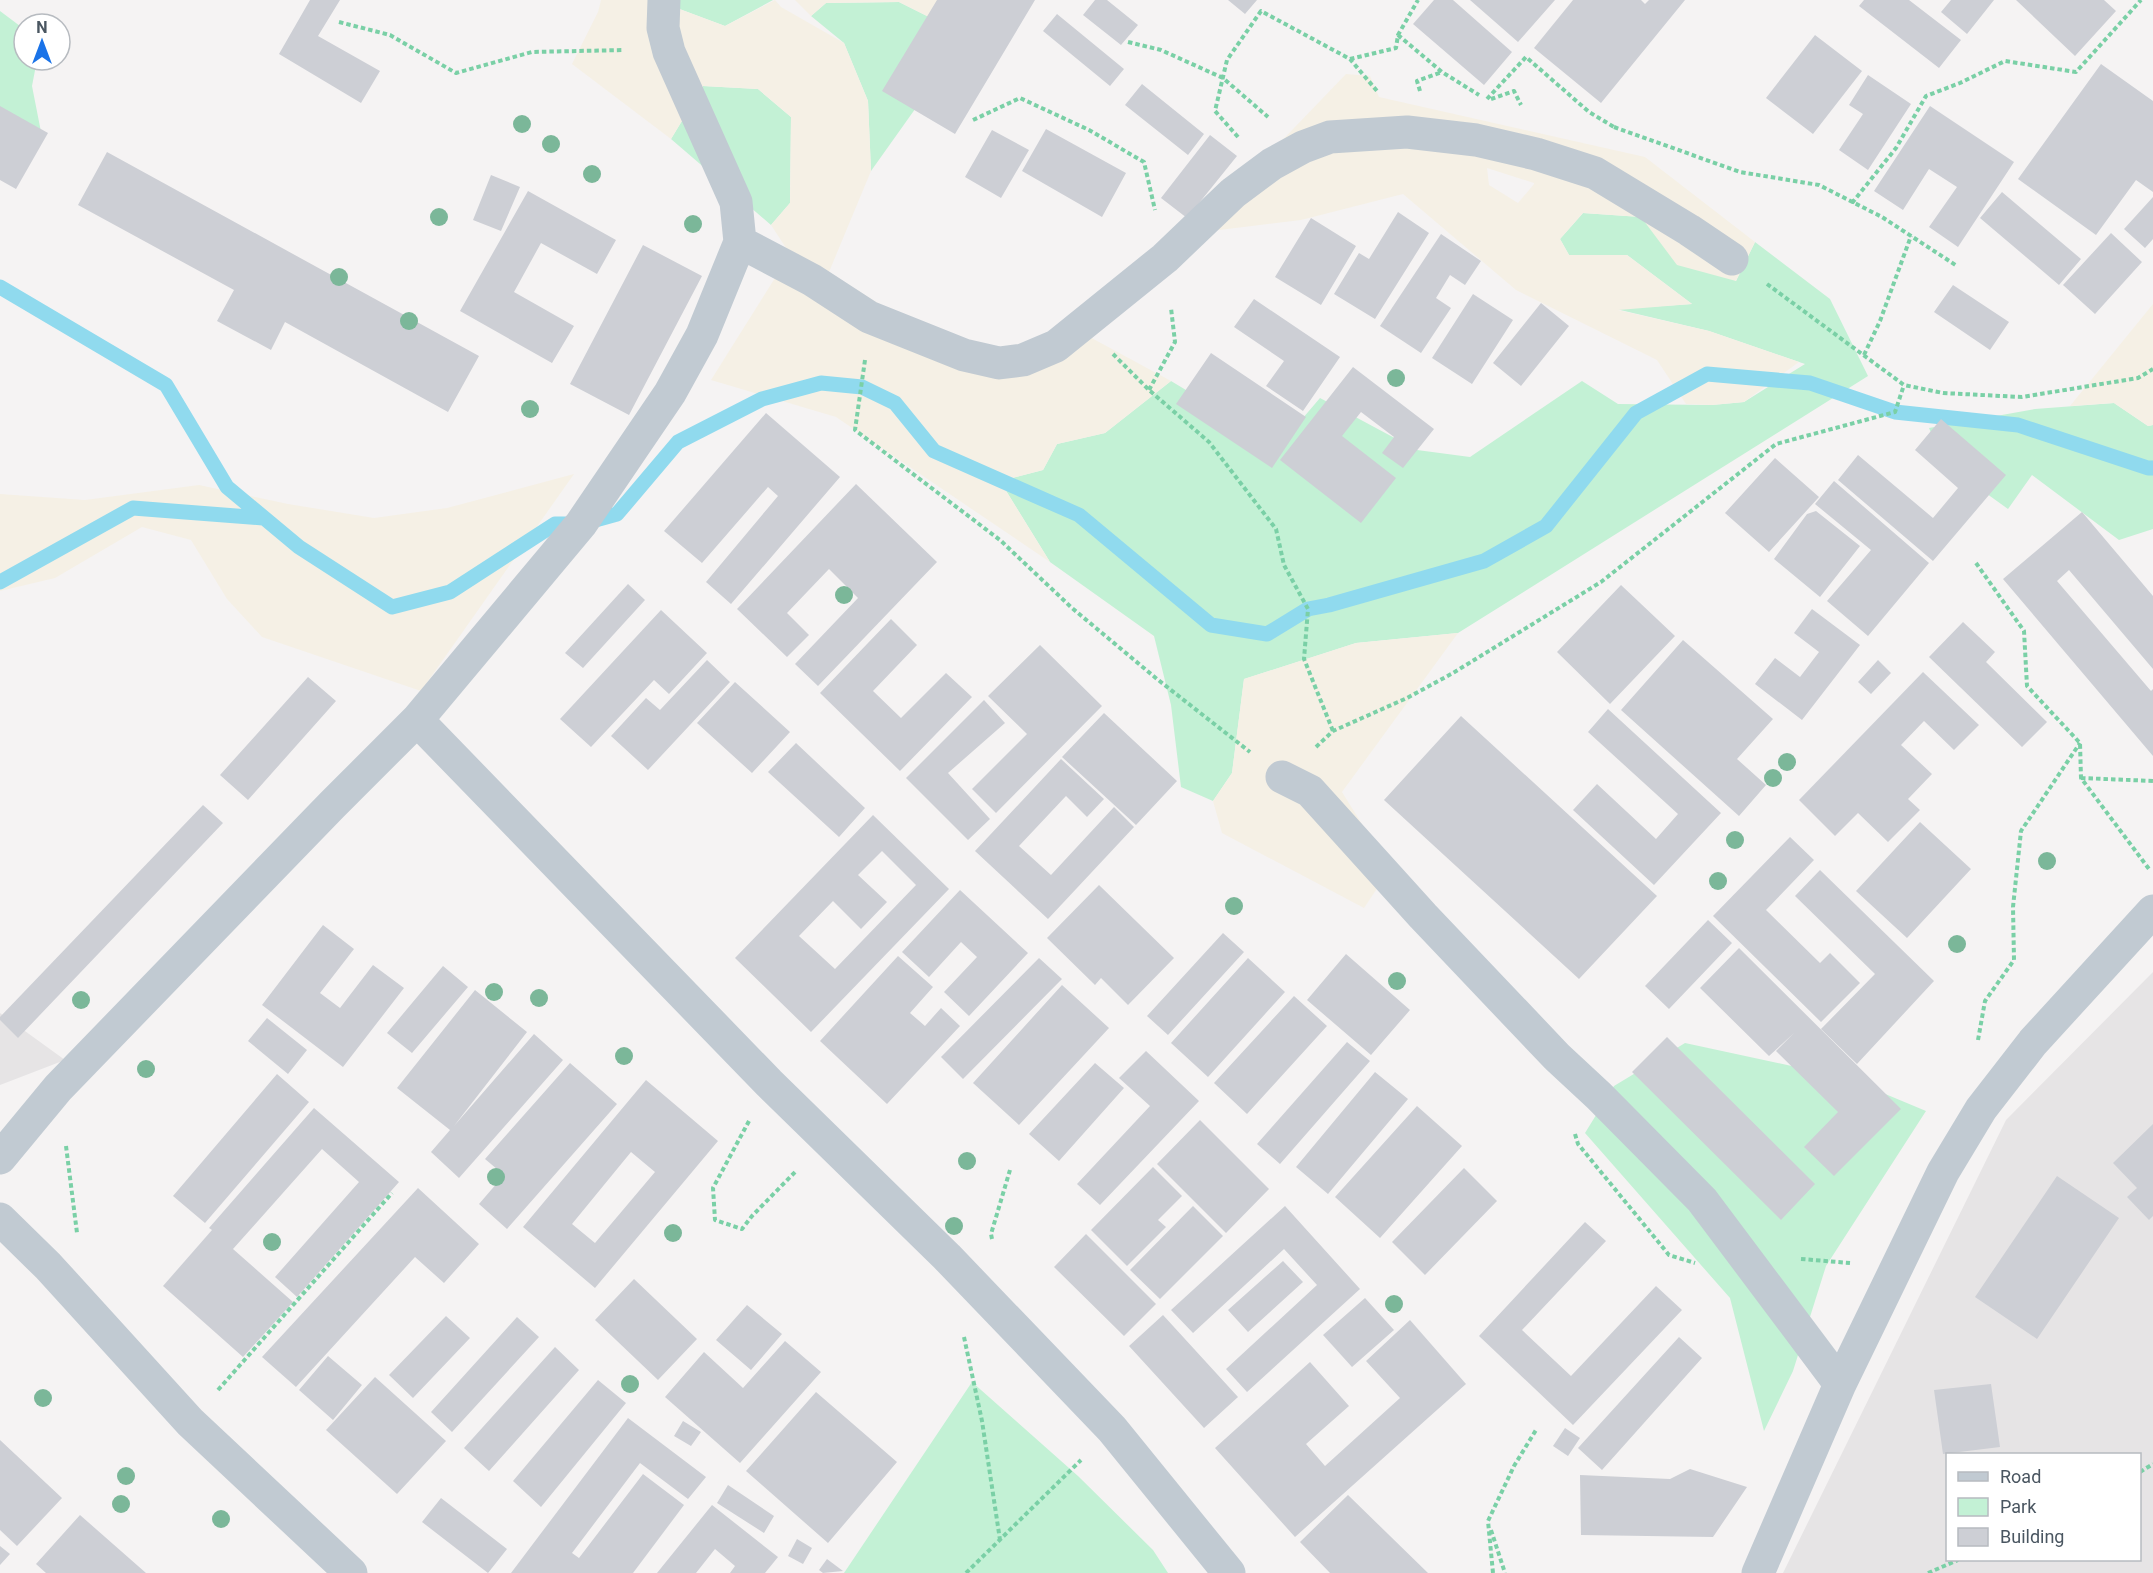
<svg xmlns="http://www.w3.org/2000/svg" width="2153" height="1573" font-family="Roboto,sans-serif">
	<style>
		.education { fill: #e6e4e5; fill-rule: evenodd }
		.green { fill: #c3f1d5 }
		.sand { fill: #f5f0e5; fill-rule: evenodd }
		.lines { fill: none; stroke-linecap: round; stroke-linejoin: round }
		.stream { stroke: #90daee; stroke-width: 15 }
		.building { fill: #cdcfd5; fill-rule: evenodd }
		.path { stroke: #7ad0a6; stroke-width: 4; stroke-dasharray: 4.5 3; stroke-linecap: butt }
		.minor { stroke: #c1cad2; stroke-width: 33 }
		.tree { fill: #7bb799 }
	</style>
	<rect width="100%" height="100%" fill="#f5f3f3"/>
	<path class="education" d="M 2153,972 L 2153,1573 L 1783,1573 L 2006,1120 ZM 1948,1454 L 2140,1454 L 2140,1560 L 1948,1560 Z
		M 0,1013 L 65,1060 L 0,1085 Z"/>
	<path class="green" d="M 666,0 L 773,0 L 725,26 L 666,4 Z
		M 899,2 L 967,36 L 871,171 L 868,101 L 844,43 L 811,16 L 826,3 Z
		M 0,11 L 24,29 L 24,60 L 37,60 L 32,86 L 42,137 L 0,156 Z
		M 703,86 L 758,89 L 791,117 L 790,203 L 771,225 L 671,139 Z
		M 1583,213 L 1641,217 L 1736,281 L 1755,242 L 1830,299 L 1868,376 L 1458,633 L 1356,643 L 1244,679 L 1232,773 L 1213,801 L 1181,787 L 1171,705 L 1154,636 L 1050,562 L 1000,481 L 1043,470 L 1057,444 L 1105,433 L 1171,381 L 1279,446 L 1320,398 L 1417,450 L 1470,457 L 1582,381 L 1618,404 L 1712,405 L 1744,402 L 1805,364 L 1709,331 L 1616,309 L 1692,304 L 1627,255 L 1569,255 L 1560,239 Z
		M 2114,403 L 2148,426 L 2153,425 L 2153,529 L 2119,540 L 2032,475 L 2008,509 L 1944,463 L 1929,428 L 2035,409 Z
		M 1685,1043 L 1847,1078 L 1926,1111 L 1826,1266 L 1793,1371 L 1764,1431 L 1730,1298 L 1585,1133 L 1614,1086 Z
		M 972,1382 L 1078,1476 L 1153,1550 L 1168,1573 L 844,1573 Z"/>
	<path class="sand" d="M 601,0 L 666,0 L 666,4 L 725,26 L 775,0 L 781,7 L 844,43 L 868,101 L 871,171 L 829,272 L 948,348 L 1048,362 L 1086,335 L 1171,381 L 1105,433 L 1057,444 L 1043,470 L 1000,481 L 1050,562 L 836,417 L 711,380 L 790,254 L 771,225 L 790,203 L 791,117 L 758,89 L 703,86 L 671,139 L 572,64 L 598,12 Z
		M 795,0 L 988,0 L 967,36 L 899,2 L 826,3 L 811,16 Z
		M 1346,74 L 1370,76 L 1379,97 L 1645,157 L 1755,242 L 1736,281 L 1677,265 L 1641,217 L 1583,213 L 1560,239 L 1569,255 L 1627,255 L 1692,304 L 1618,310 L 1709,331 L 1799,362 L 1744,402 L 1712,405 L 1686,404 L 1657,360 L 1516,290 L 1403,194 L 1301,220 L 1203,232 L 1268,155 ZM 1487,168 L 1534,183 L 1534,184 L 1518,203 L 1489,185 Z
		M 2153,304 L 2153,425 L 2148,426 L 2114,403 L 2070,406 Z
		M 574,474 L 421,691 L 262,637 L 227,599 L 191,540 L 142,527 L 55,578 L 0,591 L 0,494 L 85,500 L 199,485 L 288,504 L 374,518 L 447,508 Z
		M 1458,633 L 1342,792 L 1390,869 L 1364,908 L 1222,833 L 1213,801 L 1232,773 L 1244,679 L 1356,643 Z"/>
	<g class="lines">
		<path class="stream" d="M 0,287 L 166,385 L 227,487 L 299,547 L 392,607 L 450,592 L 555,524 L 581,524 L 617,514 L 678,442 L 762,399 L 821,383 L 862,387 L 895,403 L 934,451 L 1079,515 L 1211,625 L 1267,634 L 1308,609 L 1329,605 L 1484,561 L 1546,526 L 1636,413 L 1707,374 L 1810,383 L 1895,412 L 2018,425 L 2148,468 L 2153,468
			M 0,582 L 133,508 L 263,518"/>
	</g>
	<path class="building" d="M 310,0 L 340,0 L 318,36 L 380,71 L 361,103 L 279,54 Z
		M 937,0 L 1035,0 L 955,134 L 882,91 Z
		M 1095,0 L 1107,0 L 1138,25 L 1121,45 L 1083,15 Z
		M 1228,0 L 1257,0 L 1245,14 Z
		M 1434,0 L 1453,0 L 1512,52 L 1484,85 L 1413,24 Z
		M 1470,0 L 1555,0 L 1518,42 Z
		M 1573,0 L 1641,0 L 1645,4 L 1649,0 L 1685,0 L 1601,103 L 1534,48 Z
		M 1864,0 L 1909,0 L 1961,40 L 1939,68 L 1859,6 Z
		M 1951,0 L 1994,0 L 1967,34 L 1941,12 Z
		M 2016,0 L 2104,0 L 2116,11 L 2075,56 Z
		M 1057,14 L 1124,69 L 1110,86 L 1043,31 Z
		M 1815,35 L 1862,71 L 1813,134 L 1766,98 Z
		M 2101,64 L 2153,101 L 2153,192 L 2136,180 L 2096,235 L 2018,179 Z
		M 1868,75 L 1911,104 L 1868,170 L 1839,150 L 1863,114 L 1849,105 Z
		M 1142,84 L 1204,134 L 1188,155 L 1125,105 Z
		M 0,106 L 48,133 L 16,189 L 0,180 Z
		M 1930,106 L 2014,162 L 1958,247 L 1929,227 L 1957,187 L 1929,169 L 1903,210 L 1874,191 Z
		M 1046,129 L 1126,173 L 1102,217 L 1022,171 Z
		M 992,130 L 1029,150 L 1001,198 L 965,177 Z
		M 1210,135 L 1237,156 L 1187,218 L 1161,198 Z
		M 107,152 L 479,356 L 448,412 L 285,322 L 271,350 L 217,321 L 234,290 L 78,205 Z
		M 491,175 L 520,187 L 501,231 L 473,220 Z
		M 528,191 L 616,240 L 597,274 L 541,243 L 514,292 L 574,326 L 552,363 L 460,311 Z
		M 2002,192 L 2081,259 L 2059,285 L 1980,218 Z
		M 2153,197 L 2153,239 L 2145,248 L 2124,229 Z
		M 1398,212 L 1429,233 L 1375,319 L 1334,294 L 1359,253 L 1369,259 Z
		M 1311,218 L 1356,246 L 1321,305 L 1275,277 Z
		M 2111,233 L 2142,262 L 2095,314 L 2063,285 Z
		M 1441,234 L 1481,261 L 1465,285 L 1450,275 L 1436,298 L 1451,308 L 1421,353 L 1380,326 Z
		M 643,245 L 702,276 L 629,415 L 570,384 Z
		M 1953,285 L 2009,322 L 1990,350 L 1934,312 Z
		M 1473,294 L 1513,320 L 1472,384 L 1432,358 Z
		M 1254,299 L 1340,357 L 1303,411 L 1266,386 L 1284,361 L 1234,327 Z
		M 1541,303 L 1569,326 L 1521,386 L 1493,363 Z
		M 1211,353 L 1306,417 L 1272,468 L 1176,404 Z
		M 1353,367 L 1434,429 L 1403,468 L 1382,453 L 1394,437 L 1361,412 L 1342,436 L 1396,478 L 1361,523 L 1280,460 Z
		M 766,413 L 840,477 L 731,604 L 706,582 L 778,496 L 768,487 L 702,563 L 664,531 Z
		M 1941,419 L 2006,475 L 1933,561 L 1838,480 L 1858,455 L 1933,518 L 1958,488 L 1915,450 Z
		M 1775,458 L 1819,497 L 1769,552 L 1725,513 Z
		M 1834,481 L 1929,563 L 1868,636 L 1827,601 L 1871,550 L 1815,504 Z
		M 856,484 L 937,562 L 818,686 L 795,664 L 858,598 L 829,569 L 787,613 L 809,635 L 787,657 L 737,609 Z
		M 1816,511 L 1860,546 L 1820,597 L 1774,559 L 1807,514 Z
		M 2082,512 L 2153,596 L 2153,669 L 2069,570 L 2057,581 L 2151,691 L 2153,689 L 2153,756 L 2003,579 Z
		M 628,584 L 645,600 L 583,668 L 565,653 Z
		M 1621,585 L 1675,636 L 1610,704 L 1557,652 Z
		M 1812,609 L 1860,645 L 1802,720 L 1755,684 L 1775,658 L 1800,677 L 1819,652 L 1794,633 Z
		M 661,610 L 707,653 L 669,694 L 654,680 L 591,747 L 560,719 Z
		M 891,619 L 917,645 L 873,691 L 901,718 L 946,673 L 972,697 L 900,771 L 820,693 Z
		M 1963,622 L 1995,652 L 1986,662 L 2047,722 L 2022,747 L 1929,657 Z
		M 1683,640 L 1773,719 L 1737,759 L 1766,785 L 1739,816 L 1621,710 Z
		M 1040,645 L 1102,706 L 996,813 L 972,789 L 1027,734 L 988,696 Z
		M 707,660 L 730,682 L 648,770 L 611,736 L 646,698 L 660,710 Z
		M 1878,660 L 1891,673 L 1871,694 L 1858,682 Z
		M 1923,672 L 1979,725 L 1954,750 L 1924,721 L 1901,745 L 1932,774 L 1908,799 L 1920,810 L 1888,842 L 1858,813 L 1835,836 L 1799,800 Z
		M 308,677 L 336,701 L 248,800 L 220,775 Z
		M 735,682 L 790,732 L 752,773 L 697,723 Z
		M 984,700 L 1005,723 L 948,773 L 990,819 L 968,840 L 906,778 Z
		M 1608,709 L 1721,813 L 1654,885 L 1573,810 L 1597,784 L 1656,839 L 1678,814 L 1588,732 Z
		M 1104,713 L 1177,781 L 1136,825 L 1062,757 Z
		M 1461,716 L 1657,896 L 1579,979 L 1384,800 Z
		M 796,743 L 865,808 L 839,837 L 768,772 Z
		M 1061,759 L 1104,799 L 1087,817 L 1066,796 L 1019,846 L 1051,875 L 1114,807 L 1134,827 L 1048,919 L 975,851 Z
		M 203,805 L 223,823 L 18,1038 L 0,1020 L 0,1017 Z
		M 873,815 L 949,889 L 811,1032 L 735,958 ZM 882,851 L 916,885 L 835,969 L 799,936 L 833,901 L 861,929 L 887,902 L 858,875 Z
		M 1920,822 L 1971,869 L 1907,938 L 1856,891 Z
		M 1790,837 L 1814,860 L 1766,910 L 1820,963 L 1830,953 L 1860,983 L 1821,1022 L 1713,916 Z
		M 1820,870 L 1934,981 L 1857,1064 L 1821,1029 L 1875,974 L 1795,896 Z
		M 1099,885 L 1174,958 L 1128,1005 L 1101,978 L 1095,985 L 1047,938 Z
		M 960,890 L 1028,953 L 969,1016 L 944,992 L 977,957 L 961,942 L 929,977 L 902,952 Z
		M 1708,920 L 1732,943 L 1669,1009 L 1645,986 Z
		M 323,925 L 354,949 L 320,993 L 340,1008 L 373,965 L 404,988 L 343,1067 L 262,1005 Z
		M 1223,933 L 1244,952 L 1168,1035 L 1147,1016 Z
		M 1739,948 L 1901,1109 L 1834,1176 L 1804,1147 L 1838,1112 L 1776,1051 L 1794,1033 L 1769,1056 L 1700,988 Z
		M 1346,954 L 1410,1010 L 1371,1055 L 1307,1000 Z
		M 898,956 L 933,987 L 910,1013 L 925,1026 L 941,1008 L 960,1026 L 887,1104 L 820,1041 Z
		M 1039,958 L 1062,979 L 963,1079 L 941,1057 Z
		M 1248,958 L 1285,992 L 1208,1077 L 1171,1043 Z
		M 443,966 L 468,987 L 412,1053 L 387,1033 Z
		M 1062,985 L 1109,1028 L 1019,1125 L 973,1083 Z
		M 475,990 L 527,1032 L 454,1126 L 534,1034 L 563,1060 L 459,1178 L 431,1152 L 450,1130 L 397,1088 Z
		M 1294,996 L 1327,1026 L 1247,1114 L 1214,1083 Z
		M 267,1018 L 307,1050 L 288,1074 L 248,1041 Z
		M 1667,1037 L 1815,1184 L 1781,1220 L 1632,1072 Z
		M 1347,1042 L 1370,1061 L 1280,1164 L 1257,1144 Z
		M 1146,1051 L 1199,1101 L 1100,1205 L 1077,1184 L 1150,1106 L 1119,1078 Z
		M 570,1063 L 617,1104 L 507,1229 L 479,1204 L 504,1175 L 485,1159 Z
		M 1095,1063 L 1124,1088 L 1059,1161 L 1029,1134 Z
		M 1375,1072 L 1408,1099 L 1328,1194 L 1296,1167 Z
		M 277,1074 L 309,1102 L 205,1223 L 173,1196 Z
		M 646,1080 L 718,1141 L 595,1288 L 523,1227 ZM 631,1152 L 655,1172 L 595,1243 L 572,1224 Z
		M 1417,1106 L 1462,1146 L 1380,1238 L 1335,1197 Z
		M 314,1108 L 399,1182 L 297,1297 L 275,1277 L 359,1182 L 322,1149 L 233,1249 L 293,1302 L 243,1357 L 163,1286 L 212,1230 L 209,1228 Z
		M 1200,1120 L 1269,1189 L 1226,1233 L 1157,1164 Z
		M 2153,1124 L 2153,1216 L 2149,1220 L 2127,1197 L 2137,1188 L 2113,1163 Z
		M 1153,1167 L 1182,1196 L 1158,1220 L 1166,1227 L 1127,1266 L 1091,1230 Z
		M 1464,1168 L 1497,1201 L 1425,1275 L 1392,1242 Z
		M 2057,1176 L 2119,1218 L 2037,1339 L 1975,1297 Z
		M 418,1188 L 479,1244 L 444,1283 L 415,1257 L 296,1387 L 262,1357 Z
		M 1193,1206 L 1223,1236 L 1160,1299 L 1130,1270 Z
		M 1285,1206 L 1360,1289 L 1247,1392 L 1226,1369 L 1317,1285 L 1284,1249 L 1193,1333 L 1171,1310 Z
		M 1585,1222 L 1606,1241 L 1522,1330 L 1571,1376 L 1656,1286 L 1682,1310 L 1573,1425 L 1479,1336 Z
		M 1086,1234 L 1156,1304 L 1124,1336 L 1054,1267 Z
		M 1283,1261 L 1303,1282 L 1248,1332 L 1228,1310 Z
		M 634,1279 L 697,1339 L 658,1380 L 595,1320 Z
		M 1365,1298 L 1394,1330 L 1352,1367 L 1323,1335 Z
		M 747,1305 L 782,1334 L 751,1370 L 716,1340 Z
		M 1163,1315 L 1238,1397 L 1204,1428 L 1129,1346 Z
		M 446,1316 L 470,1338 L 413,1398 L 389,1375 Z
		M 517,1317 L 539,1337 L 452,1432 L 431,1412 Z
		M 1410,1320 L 1466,1384 L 1295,1537 L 1215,1448 L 1310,1362 L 1349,1406 L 1306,1444 L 1325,1466 L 1400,1398 L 1366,1361 Z
		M 1679,1337 L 1702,1358 L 1602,1470 L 1578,1448 Z
		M 785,1341 L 821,1372 L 740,1463 L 665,1397 L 704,1352 L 743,1388 Z
		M 555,1347 L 579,1370 L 489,1471 L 464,1448 Z
		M 328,1356 L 362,1385 L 333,1420 L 299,1390 Z
		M 375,1377 L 446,1441 L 397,1494 L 326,1430 Z
		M 598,1380 L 626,1403 L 541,1507 L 513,1481 Z
		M 1991,1384 L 2000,1447 L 1943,1454 L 1934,1390 Z
		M 816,1392 L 897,1462 L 828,1543 L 746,1471 Z
		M 628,1418 L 706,1477 L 688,1499 L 640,1463 L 572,1553 L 579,1558 L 643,1474 L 684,1505 L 633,1573 L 511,1573 Z
		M 683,1421 L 701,1432 L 691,1446 L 674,1436 Z
		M 1565,1428 L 1580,1438 L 1568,1456 L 1553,1446 Z
		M 0,1440 L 62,1498 L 17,1546 L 0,1530 Z
		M 1690,1469 L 1747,1487 L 1713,1537 L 1581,1535 L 1580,1475 L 1670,1479 Z
		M 728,1485 L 774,1516 L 764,1533 L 717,1503 Z
		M 1348,1495 L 1428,1573 L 1330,1573 L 1300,1542 Z
		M 441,1498 L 507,1549 L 488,1573 L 422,1522 Z
		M 712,1505 L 778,1557 L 765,1573 L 730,1573 L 735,1566 L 715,1549 L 696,1573 L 657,1573 Z
		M 80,1515 L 146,1573 L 46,1573 L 36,1564 Z
		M 797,1539 L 812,1548 L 803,1564 L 788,1556 Z
		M 0,1546 L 10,1554 L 0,1565 Z
		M 827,1559 L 843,1571 L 823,1573 L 819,1570 Z"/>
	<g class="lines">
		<path class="path" d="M 339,22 L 390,35 L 456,73 L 532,52 L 624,50
			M 1398,35 L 1442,72 L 1479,95
			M 1128,42 L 1161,50 L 1223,78 L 1268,117
			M 1350,59 L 1396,48 L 1398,35 L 1418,0
			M 1420,91 L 1417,81 L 1442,72
			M 1487,99 L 1526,57 L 1589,112 L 1614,127 L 1613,129
			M 1491,99 L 1514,91 L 1521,105
			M 973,120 L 1020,98 L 1089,130 L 1144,162 L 1155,210
			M 1614,127 L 1740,172 L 1819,185 L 1882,217 L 1957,266
			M 1238,137 L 1215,111 L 1227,60 L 1261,11 L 1350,59 L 1377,91
			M 1852,203 L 1896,148 L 1926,96 L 1960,83 L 2005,61 L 2076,72 L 2141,0
			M 1767,284 L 1904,385 L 1943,393 L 2022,397 L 2138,378 L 2153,369
			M 1113,354 L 1149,390 L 1209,442 L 1276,529 L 1284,565 L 1308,609 L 1304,659 L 1333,731
			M 1864,355 L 1880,321 L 1911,236
			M 865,360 L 855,430 L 1000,540 L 1072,608 L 1157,679 L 1250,752
			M 1149,390 L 1175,342 L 1171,308
			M 1976,563 L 2024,631 L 2027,686 L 2080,743 L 2081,778 L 2149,869
			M 1316,747 L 1333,731 L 1407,698 L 1453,673 L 1601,582 L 1776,444 L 1895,412 L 1904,385
			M 2081,778 L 2153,781
			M 1978,1040 L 1985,1001 L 2014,960 L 2013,907 L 2021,831 L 2080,743
			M 749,1121 L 713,1188 L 715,1220 L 742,1229 L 752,1216 L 797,1170
			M 1575,1134 L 1578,1144 L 1669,1255 L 1695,1263
			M 66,1146 L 77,1233
			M 992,1239 L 991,1234 L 1010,1170
			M 1801,1259 L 1850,1263
			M 964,1337 L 982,1421 L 1000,1540
			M 218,1390 L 392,1193
			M 2140,1472 L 2153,1464
			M 1491,1530 L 1505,1573
			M 966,1573 L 1081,1460
			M 1493,1573 L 1488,1521 L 1514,1466 L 1536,1430
			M 1928,1573 L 1958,1560"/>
		<path class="minor" d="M 740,242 L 812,280 L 869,317 L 964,355 L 999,363 L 1023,360 L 1056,346 L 1165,258 L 1233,193 L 1272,164 L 1303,147 L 1330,137 L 1407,132 L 1476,140 L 1536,154 L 1595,173 L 1689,230 L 1732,259
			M 417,720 L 769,1083 L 947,1257 L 1112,1429 L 1229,1573
			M 1282,777 L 1310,791 L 1423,916 L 1557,1057 L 1599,1096 L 1702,1200 L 1840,1384
			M 0,1158 L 58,1088 L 332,805 L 417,720 L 581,524 L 670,393 L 702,335 L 740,242 L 736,202 L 669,52 L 663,28 L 664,0
			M 0,1219 L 48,1266 L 190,1422 L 351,1573
			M 1758,1573 L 1840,1384 L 1943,1172 L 1981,1109 L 2033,1042 L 2153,911"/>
	</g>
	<g class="tree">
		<circle cx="522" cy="124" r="9"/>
		<circle cx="551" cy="144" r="9"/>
		<circle cx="592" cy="174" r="9"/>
		<circle cx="439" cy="217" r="9"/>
		<circle cx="693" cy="224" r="9"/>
		<circle cx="339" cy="277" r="9"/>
		<circle cx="409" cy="321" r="9"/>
		<circle cx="1396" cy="378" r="9"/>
		<circle cx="530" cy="409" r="9"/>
		<circle cx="844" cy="595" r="9"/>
		<circle cx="1787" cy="762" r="9"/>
		<circle cx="1773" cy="778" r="9"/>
		<circle cx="1735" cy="840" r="9"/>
		<circle cx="2047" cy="861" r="9"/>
		<circle cx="1718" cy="881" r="9"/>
		<circle cx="1234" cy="906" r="9"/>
		<circle cx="1957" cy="944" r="9"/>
		<circle cx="1397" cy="981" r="9"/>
		<circle cx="494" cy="992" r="9"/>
		<circle cx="539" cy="998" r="9"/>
		<circle cx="81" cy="1000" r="9"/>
		<circle cx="624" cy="1056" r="9"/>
		<circle cx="146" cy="1069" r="9"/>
		<circle cx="967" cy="1161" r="9"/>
		<circle cx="496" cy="1177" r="9"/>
		<circle cx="954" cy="1226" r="9"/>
		<circle cx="673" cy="1233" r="9"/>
		<circle cx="272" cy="1242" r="9"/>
		<circle cx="1394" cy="1304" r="9"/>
		<circle cx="630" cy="1384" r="9"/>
		<circle cx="43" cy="1398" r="9"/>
		<circle cx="126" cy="1476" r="9"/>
		<circle cx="121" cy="1504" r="9"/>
		<circle cx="221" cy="1519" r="9"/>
	</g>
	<rect x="1946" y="1453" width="195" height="108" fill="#ffffff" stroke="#b7bbc0" stroke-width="1.5"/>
	<rect x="1958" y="1472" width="30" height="9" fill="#c1cad2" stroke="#b7bbc0" stroke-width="1.5"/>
	<text x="2000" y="1483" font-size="18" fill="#4a5661">Road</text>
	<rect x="1958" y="1498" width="30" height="18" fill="#c3f1d5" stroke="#b7bbc0" stroke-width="1.5"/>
	<text x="2000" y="1513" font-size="18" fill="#4a5661">Park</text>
	<rect x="1958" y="1528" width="30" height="18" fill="#cdcfd5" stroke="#b7bbc0" stroke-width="1.5"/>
	<text x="2000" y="1543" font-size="18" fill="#4a5661">Building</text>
	<g transform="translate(42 42)"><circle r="28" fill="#ffffff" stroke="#b7bbc0" stroke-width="1.5"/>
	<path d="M0-4.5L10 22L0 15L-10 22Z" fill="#1a73e8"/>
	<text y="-9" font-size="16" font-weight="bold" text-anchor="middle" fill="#4a5661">N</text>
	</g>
</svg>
